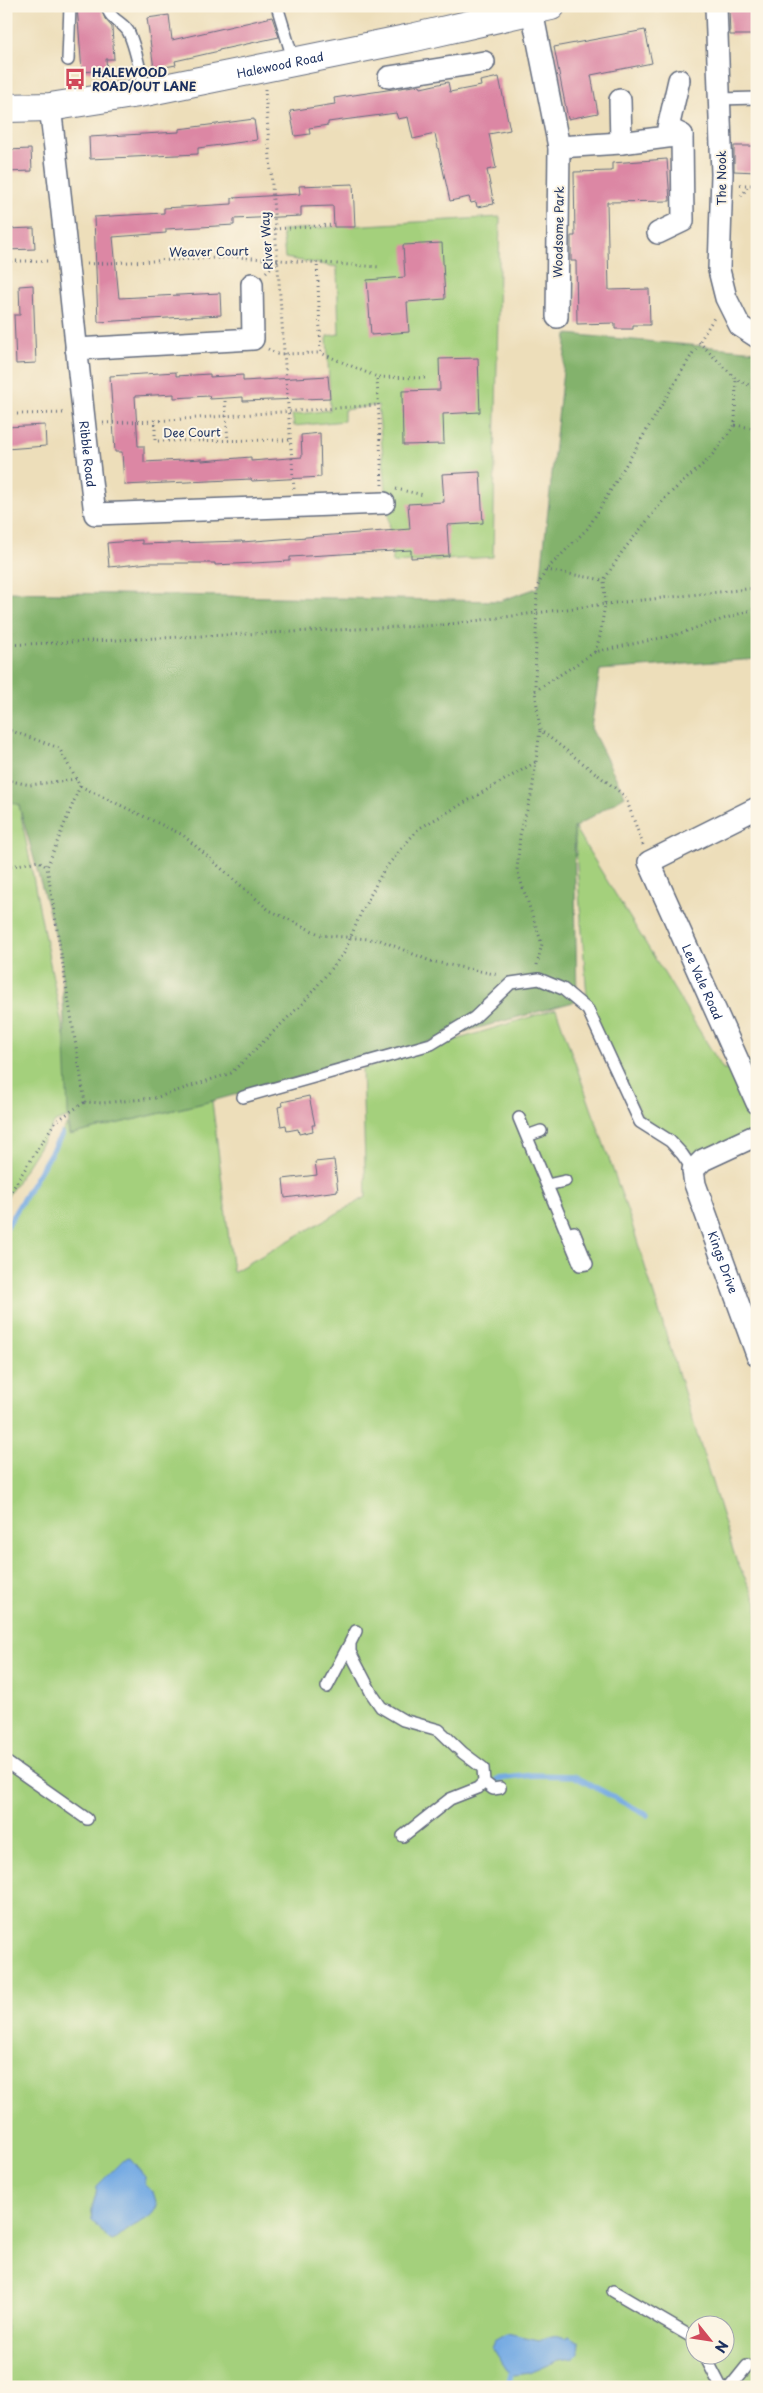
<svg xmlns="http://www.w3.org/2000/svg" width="763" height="2393" font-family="'Playpen Sans',sans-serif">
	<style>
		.green { fill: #a4d07c; stroke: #60806d; fill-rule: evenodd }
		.forest { fill: #83b26c; stroke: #4f7065 }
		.water { fill: #75aae3; stroke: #486ca0 }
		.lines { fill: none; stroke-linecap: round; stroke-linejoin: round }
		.stream { stroke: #75aae3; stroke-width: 5.5 }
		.building { fill: #dc87a4 }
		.lane-casing { stroke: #646c7e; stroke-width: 14 }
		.street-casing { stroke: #646c7e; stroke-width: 24 }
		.secondary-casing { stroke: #646c7e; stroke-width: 30 }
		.path { stroke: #646c7e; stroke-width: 3; stroke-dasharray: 1 4; stroke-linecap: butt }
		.lane { stroke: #fff; stroke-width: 11 }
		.street { stroke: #fff; stroke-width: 21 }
		.secondary { stroke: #fff; stroke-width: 28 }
		.path-bridge { stroke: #646c7e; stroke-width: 3; stroke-dasharray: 1 4; stroke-linecap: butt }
		.labels { text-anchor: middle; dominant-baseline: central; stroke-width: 4; stroke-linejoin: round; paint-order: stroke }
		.street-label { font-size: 12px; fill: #1b2f5e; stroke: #fcf5e5 }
		.poi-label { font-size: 12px; font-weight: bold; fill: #1b2f5e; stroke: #fcf5e5; text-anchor: start }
	</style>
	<rect width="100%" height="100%" fill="#fcf5e5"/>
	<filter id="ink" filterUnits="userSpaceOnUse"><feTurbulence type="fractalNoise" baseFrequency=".02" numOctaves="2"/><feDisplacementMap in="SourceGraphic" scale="10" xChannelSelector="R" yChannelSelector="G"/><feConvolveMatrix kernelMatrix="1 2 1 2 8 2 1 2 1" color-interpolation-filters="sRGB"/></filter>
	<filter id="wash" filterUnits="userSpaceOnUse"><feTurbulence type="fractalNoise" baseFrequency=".0096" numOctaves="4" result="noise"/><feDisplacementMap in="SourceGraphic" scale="20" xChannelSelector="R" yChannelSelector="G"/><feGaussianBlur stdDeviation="1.12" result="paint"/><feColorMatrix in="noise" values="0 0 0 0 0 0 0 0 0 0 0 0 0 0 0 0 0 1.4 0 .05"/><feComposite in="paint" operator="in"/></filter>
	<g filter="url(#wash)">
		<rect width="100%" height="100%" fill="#eddeba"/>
		<path class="green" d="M 500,217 L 493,557 L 393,563 L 378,405 L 344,410 L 344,421 L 294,426 L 292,415 L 330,410 L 327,336 L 339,334 L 337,267 L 285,258 L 282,230 Z
			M 6,800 L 19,805 L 68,1055 L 72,1116 L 55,1122 L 6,1199 Z
			M 574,827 L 723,1069 L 741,1067 L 757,1058 L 757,1138 L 703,1160 L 643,1118 L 588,1010 Z
			M 556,1009 L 631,1221 L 736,1560 L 757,1602 L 757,2387 L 6,2387 L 6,1228 L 67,1124 L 69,1135 L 212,1101 L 233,1272 L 366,1197 L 362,1069 ZM 696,2326 L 726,2326 L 726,2356 L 696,2356 Z"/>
		<path class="forest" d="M 567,334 L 757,351 L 757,659 L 600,670 L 591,728 L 625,796 L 574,828 L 577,1001 L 212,1101 L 69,1135 L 61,956 L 19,805 L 6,800 L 6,592 L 500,601 L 537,588 L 540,584 Z"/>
		<path class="water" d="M 130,2159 L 145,2177 L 145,2183 L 153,2191 L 157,2206 C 151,2220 140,2221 129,2229 C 123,2233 120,2238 112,2241 C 103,2236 99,2226 92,2220 C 90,2205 96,2201 97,2186 L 122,2161 Z
			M 507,2333 L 539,2340 C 550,2337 554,2333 565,2338 L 568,2336 L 580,2342 L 579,2353 L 574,2358 L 559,2360 L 529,2373 L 514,2375 L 507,2370 L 492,2347 L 495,2340 Z"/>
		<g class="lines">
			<path class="stream" d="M 6,1228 L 62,1134
				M 498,1779 L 533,1775 L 574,1776 L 647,1815
				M 508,2387 L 511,2374"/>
		</g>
		<g id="blocks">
			<path class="building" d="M 77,6 L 100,6 L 105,19 L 112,27 L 114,59 L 106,59 L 107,70 L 82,72 Z
				M 729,7 L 757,7 L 757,35 L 730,35 Z
				M 169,15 L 172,40 L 272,17 L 279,37 L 219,50 L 219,51 L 175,61 L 176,65 L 154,69 L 147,18 Z
				M 645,30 L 652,63 L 591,75 L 598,113 L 568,119 L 554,47 Z
				M 499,77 L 510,130 L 489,134 L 496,168 L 487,170 L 494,204 L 477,207 L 476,202 L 471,203 L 469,197 L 450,201 L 435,134 L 413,139 L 408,117 L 398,119 L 396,113 L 328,122 L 328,125 L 309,128 L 310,134 L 295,136 L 290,111 L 335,104 L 334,98 L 420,85 L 421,88 L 448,82 L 450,92 L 481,86 L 480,81 Z
				M 254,119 L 257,140 L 198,148 L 198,154 L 90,159 L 89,137 L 179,132 L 179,129 Z
				M 734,146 L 757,146 L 757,172 L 734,171 Z
				M 31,149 L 32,171 L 6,172 L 6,150 Z
				M 667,159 L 670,201 L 607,202 L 609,290 L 649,289 L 650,325 L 633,325 L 633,329 L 615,329 L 615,323 L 577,324 L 576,261 L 571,261 L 571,236 L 575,236 L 574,172 L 612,171 L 612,163 Z
				M 353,184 L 355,227 L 334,227 L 333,206 L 301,207 L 301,216 L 234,219 L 234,225 L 166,229 L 166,233 L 113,237 L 119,298 L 220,293 L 221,315 L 98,322 L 94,217 L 164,213 L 164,208 L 232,204 L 232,198 L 300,194 L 299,186 Z
				M 34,228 L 35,249 L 6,250 L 6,229 Z
				M 442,243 L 445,299 L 407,302 L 409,332 L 371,335 L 367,280 L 405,277 L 403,245 Z
				M 33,285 L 36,363 L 16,364 L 14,315 L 20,315 L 19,286 Z
				M 478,358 L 480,412 L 443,414 L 444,444 L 403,445 L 402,391 L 440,390 L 439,359 Z
				M 176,372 L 176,376 L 210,374 L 210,377 L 243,375 L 243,381 L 328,376 L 330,398 L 243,401 L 243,397 L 210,399 L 209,396 L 174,398 L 174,394 L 135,396 L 138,446 L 144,446 L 144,462 L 202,459 L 202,461 L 251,457 L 251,461 L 302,457 L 301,435 L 320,433 L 321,477 L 252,481 L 251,479 L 124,485 L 122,452 L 115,452 L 110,376 Z
				M 45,425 L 46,446 L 6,449 L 6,427 Z
				M 480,472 L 483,523 L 447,525 L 449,556 L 411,558 L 411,550 L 290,557 L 290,561 L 254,563 L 215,565 L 215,563 L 150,563 L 109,567 L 107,543 L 142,540 L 142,544 L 242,541 L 242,542 L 410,529 L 408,504 L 444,502 L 442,474 Z
				M 309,1096 L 315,1125 L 312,1125 L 313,1131 L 299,1134 L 298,1129 L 287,1131 L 286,1125 L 281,1126 L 278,1107 L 283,1106 L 282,1102 Z
				M 334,1160 L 338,1191 L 285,1198 L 283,1179 L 317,1175 L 315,1162 Z"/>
		</g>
	</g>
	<g filter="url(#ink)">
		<use href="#blocks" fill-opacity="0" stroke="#646c7e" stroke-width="1"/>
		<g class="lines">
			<g class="lane-casing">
				<path id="lane" d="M 107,6 C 110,21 124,22 129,33 C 137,51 140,73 145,92
					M 277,6 L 294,62
					M 68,60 L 70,6
					M 719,99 L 757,98
					M 243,1097 L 431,1044 L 474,1018 L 511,983 L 539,979 L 563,989 L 588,1010 L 640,1122 L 670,1141 L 682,1154 L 693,1170
					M 519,1118 L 580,1265 L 587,1264 L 574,1232 L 567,1234
					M 527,1136 L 541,1131
					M 547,1185 L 565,1181
					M 356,1631 L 350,1643 L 350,1652 L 372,1694 L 381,1707 L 403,1720 L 439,1730 L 463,1753 L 483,1768 L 484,1782 L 478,1788 L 450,1799 L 403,1836
					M 327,1687 L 350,1643
					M 6,1762 L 87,1819
					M 484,1782 L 493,1789 L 500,1788
					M 613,2291 L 690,2336 L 696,2343
					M 705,2356 L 721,2387
					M 730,2387 L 747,2366"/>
			</g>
			<g class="street-casing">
				<g id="street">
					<path d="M 531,6 L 559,147 L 557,317"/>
					<path d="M 716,6 L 722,174 L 719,270 L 726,298 L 740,326 L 757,337"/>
					<path d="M 389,77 L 484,62"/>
					<path d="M 620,100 L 621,143"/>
					<path id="s1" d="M 50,107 C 67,243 78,378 95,514 L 384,503"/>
					<path d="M 559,147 L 621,143 L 682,135"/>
					<path d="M 658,233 L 683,221 L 682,135 L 668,128 L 679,80"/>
					<path d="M 76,349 L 253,339 L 252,284"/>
					<path id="s2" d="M 757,808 L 649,862 L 757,1103"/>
					<path id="s3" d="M 757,1135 L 703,1160 L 693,1170 L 695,1184 L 757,1355"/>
				</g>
			</g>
			<g class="secondary-casing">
				<g id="secondary">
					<path id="s4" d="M 6,108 L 50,107 L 145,92 L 411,38 L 551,6"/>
				</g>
			</g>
			<path class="path" d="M 265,89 L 294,489
				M 740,185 L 757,185
				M 741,196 L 750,185
				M 274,229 L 334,225
				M 6,261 L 48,261
				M 317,261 L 321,353 L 377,377
				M 87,264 L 237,257 L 380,267
				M 266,272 L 278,261
				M 699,342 L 736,379 L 757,389
				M 268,349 L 277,354 L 321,353
				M 225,401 L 228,441
				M 17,414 L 65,413
				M 155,421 L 378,405
				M 103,423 L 155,421 L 155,441 L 290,440
				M 735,425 L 757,429
				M 382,485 L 377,377 L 428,378
				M 396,489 L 424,495
				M 546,570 L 604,580
				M 605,604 L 757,588
				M 6,645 L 443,625
				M 595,652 L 600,636 L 605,604 L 604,580 L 622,552 L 667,496 L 710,458 L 735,425 L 736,379
				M 535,691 L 595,652 L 675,635 L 757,608
				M 6,729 L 59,748 L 80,786 L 183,835 L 269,910 L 321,935 L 380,940 L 430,961 L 499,975
				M 6,780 L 30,785 L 76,779
				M 80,786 L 47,867 L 85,1102 L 102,1103 L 155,1098 L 231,1073 L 303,1003 L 344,953 L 360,915 L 383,871 L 418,829 L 536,762
				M 643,845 L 625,796 L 540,730 L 535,691 L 537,587 L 546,570 L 588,528 L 715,316
				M 6,867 L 39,861 L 47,867
				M 537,965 L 542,944 L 517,870 L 520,835 L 532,792 L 540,730
				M 6,1199 L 55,1122 L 85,1102"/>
			<use href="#lane" class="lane"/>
			<use href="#street" class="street"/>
			<use href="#secondary" class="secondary"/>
			<path class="path-bridge" d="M 443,625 L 605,604"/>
		</g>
	</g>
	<defs>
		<g id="bus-bare" transform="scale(1.725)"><path d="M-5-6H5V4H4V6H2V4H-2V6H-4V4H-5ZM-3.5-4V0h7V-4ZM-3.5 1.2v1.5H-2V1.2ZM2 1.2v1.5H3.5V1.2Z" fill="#d1495b" stroke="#fcf5e5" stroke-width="2.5" paint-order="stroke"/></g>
	</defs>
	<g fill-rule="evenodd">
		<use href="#bus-bare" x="75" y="79"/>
	</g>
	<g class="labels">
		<g class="street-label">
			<text stroke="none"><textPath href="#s4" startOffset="278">Halewood Road</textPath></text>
			<text transform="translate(721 178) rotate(-90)">The Nook</text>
			<text transform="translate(558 232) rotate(-89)">Woodsome Park</text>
			<text transform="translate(266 241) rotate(-94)">River Way</text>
			<text transform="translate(209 251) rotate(-1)">Weaver Court</text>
			<text transform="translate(192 432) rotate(-1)">Dee Court</text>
			<text stroke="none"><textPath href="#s1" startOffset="349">Ribble Road</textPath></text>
			<text stroke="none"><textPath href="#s2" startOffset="252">Lee Vale Road</textPath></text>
			<text stroke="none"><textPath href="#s3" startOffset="171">Kings Drive</textPath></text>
		</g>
		<g class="poi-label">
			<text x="92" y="72">HALEWOOD<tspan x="92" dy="14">ROAD/OUT LANE</tspan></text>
		</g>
	</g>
	<rect width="763" height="2393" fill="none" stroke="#fcf5e5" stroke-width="25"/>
	<g transform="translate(710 2340) rotate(120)"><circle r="24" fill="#fcf5e5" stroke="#a2a6af"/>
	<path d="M0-4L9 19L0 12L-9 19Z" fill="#d1495b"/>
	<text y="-8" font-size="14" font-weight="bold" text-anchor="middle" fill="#1b2f5e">N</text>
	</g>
</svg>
